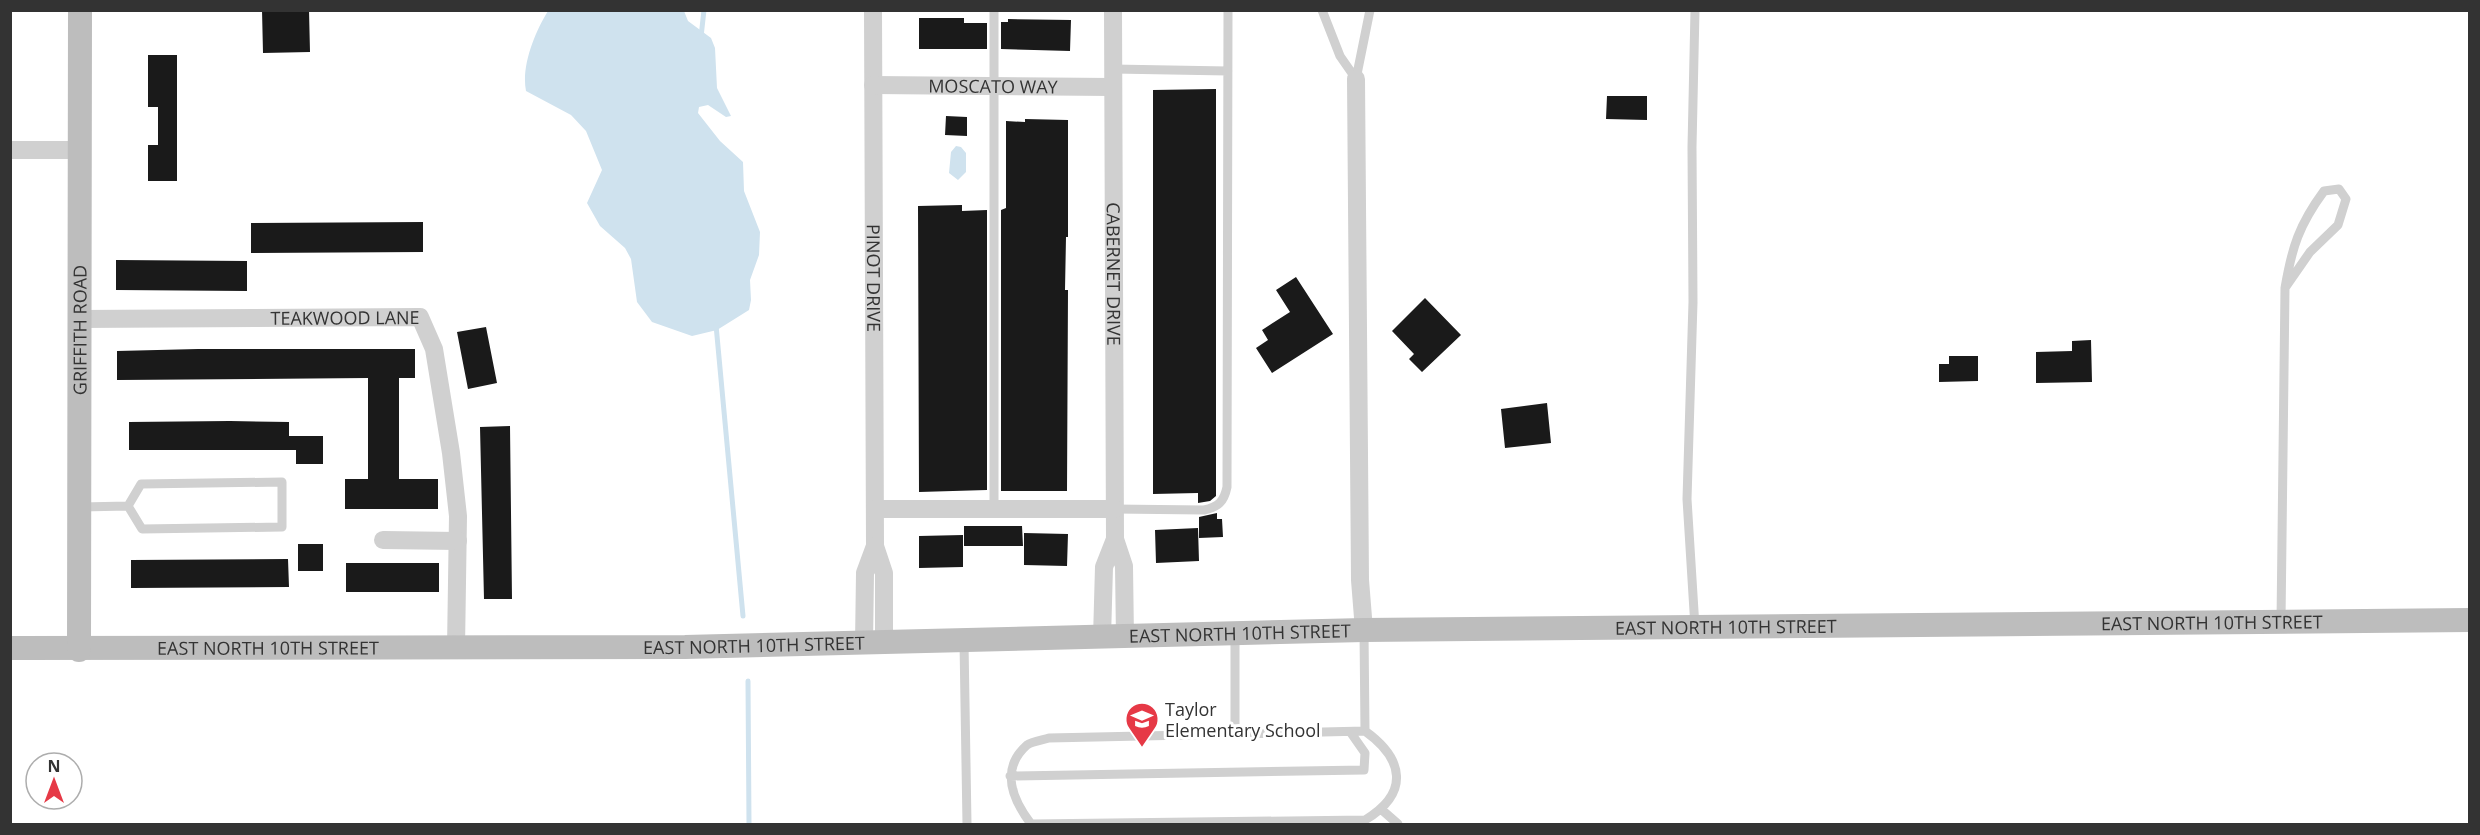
<svg xmlns="http://www.w3.org/2000/svg" width="2480" height="835" font-family="'Open Sans',sans-serif">
	<style>
		.water { fill: #cfe2ee }
		.lines { fill: none; stroke-linecap: round; stroke-linejoin: round }
		.stream { stroke: #cfe2ee; stroke-width: 5 }
		.building { fill: #1a1a1a }
		.lane { stroke: #d0d0d0; stroke-width: 9 }
		.street { stroke: #d0d0d0; stroke-width: 18 }
		.secondary { stroke: #bdbdbd; stroke-width: 24 }
		.labels { text-anchor: middle; dominant-baseline: central; stroke-width: 6; stroke-linejoin: round; paint-order: stroke }
		.street-label { font-size: 18px; fill: #333; stroke: #fff }
		.poi-label { font-size: 18px; fill: #333; stroke: #fff; text-anchor: start }
	</style>
	<rect width="100%" height="100%" fill="#fff"/>
	<path class="water" d="M 548,11 L 684,11 L 688,21 L 711,38 L 715,48 L 717,88 L 731,116 L 726,117 L 708,105 L 699,107 L 698,113 L 720,141 L 743,162 L 744,191 L 760,232 L 759,255 L 750,280 L 751,300 L 749,310 L 717,330 L 692,336 L 652,322 L 637,302 L 631,259 L 625,248 L 600,226 L 587,203 L 602,170 L 586,131 L 571,115 L 526,91 C 521,66 535,32 548,11 Z
		M 956,146 L 961,147 L 966,153 L 966,172 L 958,180 L 949,173 L 951,152 Z"/>
	<g class="lines">
		<path class="stream" d="M 701,37 L 704,10
			M 716,325 L 743,616
			M 748,681 L 749,824"/>
	</g>
	<path class="building" d="M 262,10 L 309,10 L 310,52 L 263,53 Z
		M 919,18 L 964,18 L 964,23 L 987,23 L 987,49 L 919,49 Z
		M 1008,19 L 1071,20 L 1070,51 L 1001,49 L 1001,22 L 1008,22 Z
		M 148,55 L 177,55 L 177,181 L 148,181 L 148,145 L 158,145 L 158,107 L 148,107 Z
		M 1216,89 L 1216,496 L 1210,501 L 1198,503 L 1198,493 L 1153,494 L 1153,90 Z
		M 1607,96 L 1647,96 L 1647,120 L 1606,119 Z
		M 946,116 L 967,117 L 967,136 L 945,135 Z
		M 1025,119 L 1068,120 L 1068,237 L 1066,237 L 1065,290 L 1068,290 L 1067,491 L 1001,491 L 1001,210 L 1006,208 L 1006,121 L 1025,122 Z
		M 962,205 L 962,211 L 987,210 L 987,490 L 919,492 L 918,206 Z
		M 423,222 L 423,252 L 251,253 L 251,223 Z
		M 116,260 L 247,261 L 247,291 L 116,290 Z
		M 1296,277 L 1333,334 L 1272,373 L 1256,348 L 1268,340 L 1262,330 L 1290,312 L 1276,290 Z
		M 1425,298 L 1461,335 L 1422,372 L 1409,359 L 1414,354 L 1392,331 Z
		M 486,327 L 497,383 L 468,389 L 457,332 Z
		M 2091,340 L 2092,382 L 2036,383 L 2036,352 L 2072,351 L 2072,341 Z
		M 198,349 L 415,349 L 415,378 L 399,378 L 399,479 L 438,479 L 438,509 L 345,509 L 345,479 L 368,479 L 368,378 L 117,380 L 117,351 Z
		M 1949,356 L 1978,356 L 1978,381 L 1939,382 L 1939,364 L 1949,364 Z
		M 1547,403 L 1551,443 L 1505,448 L 1501,409 Z
		M 230,421 L 289,422 L 289,436 L 323,436 L 323,464 L 296,464 L 296,450 L 129,450 L 129,422 Z
		M 510,426 L 512,599 L 484,599 L 480,427 Z
		M 1217,513 L 1217,519 L 1222,519 L 1223,537 L 1199,538 L 1199,517 Z
		M 964,526 L 1022,526 L 1023,546 L 964,546 Z
		M 1198,528 L 1199,561 L 1156,563 L 1155,530 Z
		M 1024,533 L 1068,534 L 1067,566 L 1024,565 Z
		M 963,535 L 963,567 L 919,568 L 919,536 Z
		M 298,544 L 323,544 L 323,571 L 298,571 Z
		M 288,559 L 289,587 L 131,588 L 131,560 Z
		M 346,563 L 439,563 L 439,592 L 346,592 Z"/>
	<g class="lines">
		<path class="lane" d="M 994,10 L 994,509
			M 1322,10 L 1340,56 L 1356,79
			M 1113,69 L 1228,71
			M 1356,79 L 1370,10
			M 81,507 L 128,506 L 141,484 L 282,482 L 282,527 L 142,529 L 128,506
			M 1114,509 L 1204,510 C 1218,507 1224,502 1227,487 L 1228,10
			M 2281,622 L 2285,288 L 2310,252 L 2338,225 L 2346,199 L 2339,189 L 2324,191 C 2299,225 2292,247 2285,288
			M 1695,627 L 1687,499 L 1693,302 L 1692,147 L 1695,10
			M 1364,631 L 1365,731
			M 1235,634 L 1235,734 L 1365,731 C 1404,759 1410,793 1365,820 L 1031,824 C 1013,800 999,770 1027,745 C 1032,741 1043,740 1049,738 L 1235,734
			M 964,642 L 967,824
			M 1010,776 L 1364,770 L 1365,753 L 1351,733
			M 1382,810 L 1398,824"/>
		<g class="street">
			<path id="s1" d="M 873,10 L 875,546"/>
			<path id="s2" d="M 1113,10 L 1115,539"/>
			<path d="M 1356,79 L 1360,580 L 1364,630"/>
			<path id="s3" d="M 873,85 L 1113,87"/>
			<path d="M 10,150 L 80,150"/>
			<path id="s4" d="M 78,319 L 420,317 L 434,349 L 451,453 L 458,516 L 456,648"/>
			<path d="M 875,509 L 1114,509"/>
			<path d="M 383,540 L 458,541"/>
			<path d="M 1102,638 L 1104,567 L 1115,539 L 1124,566 L 1125,638"/>
			<path d="M 864,644 L 865,573 L 875,546 L 884,573 L 884,643"/>
		</g>
		<g class="secondary">
			<path id="s5" d="M 10,648 L 685,647 L 1364,630 L 2470,620"/>
			<path id="s6" d="M 79,650 L 80,10"/>
		</g>
	</g>
	<defs>
		<g id="school-pin" transform="scale(1.725)"><path d="M0 17L-7.5 6A9.5 9.5 0 1 1 7.5 6Z" fill="#e63946" stroke="#fff"/><path d="M0-5L7-2L0 1L-7-2ZM-4 1L0 2.5L4 1V4Q0 6-4 4Z" fill="#fff"/></g>
	</defs>
	<g fill-rule="evenodd">
		<use href="#school-pin" x="1142" y="719"/>
	</g>
	<g class="labels">
		<g class="street-label">
			<text stroke="none"><textPath href="#s3" startOffset="120">MOSCATO WAY</textPath></text>
			<text stroke="none"><textPath href="#s2" startOffset="264">CABERNET DRIVE</textPath></text>
			<text stroke="none"><textPath href="#s1" startOffset="268">PINOT DRIVE</textPath></text>
			<text stroke="none"><textPath href="#s4" startOffset="267">TEAKWOOD LANE</textPath></text>
			<text stroke="none"><textPath href="#s6" startOffset="320">GRIFFITH ROAD</textPath></text>
			<text stroke="none"><textPath href="#s5" startOffset="2202">EAST NORTH 10TH STREET</textPath></text>
			<text stroke="none"><textPath href="#s5" startOffset="1716">EAST NORTH 10TH STREET</textPath></text>
			<text stroke="none"><textPath href="#s5" startOffset="1230">EAST NORTH 10TH STREET</textPath></text>
			<text stroke="none"><textPath href="#s5" startOffset="744">EAST NORTH 10TH STREET</textPath></text>
			<text stroke="none"><textPath href="#s5" startOffset="258">EAST NORTH 10TH STREET</textPath></text>
		</g>
		<g class="poi-label">
			<text x="1165" y="709">Taylor<tspan x="1165" dy="21">Elementary School</tspan></text>
		</g>
	</g>
	<rect width="2480" height="835" fill="none" stroke="#333333" stroke-width="24"/>
	<g transform="translate(54 781)"><circle r="28" fill="#ffffff" stroke="#adadad" stroke-width="1.5"/>
	<path d="M0-4.5L10 22L0 15L-10 22Z" fill="#e63946"/>
	<text y="-9" font-size="16" font-weight="bold" text-anchor="middle" fill="#333333">N</text>
	</g>
</svg>
